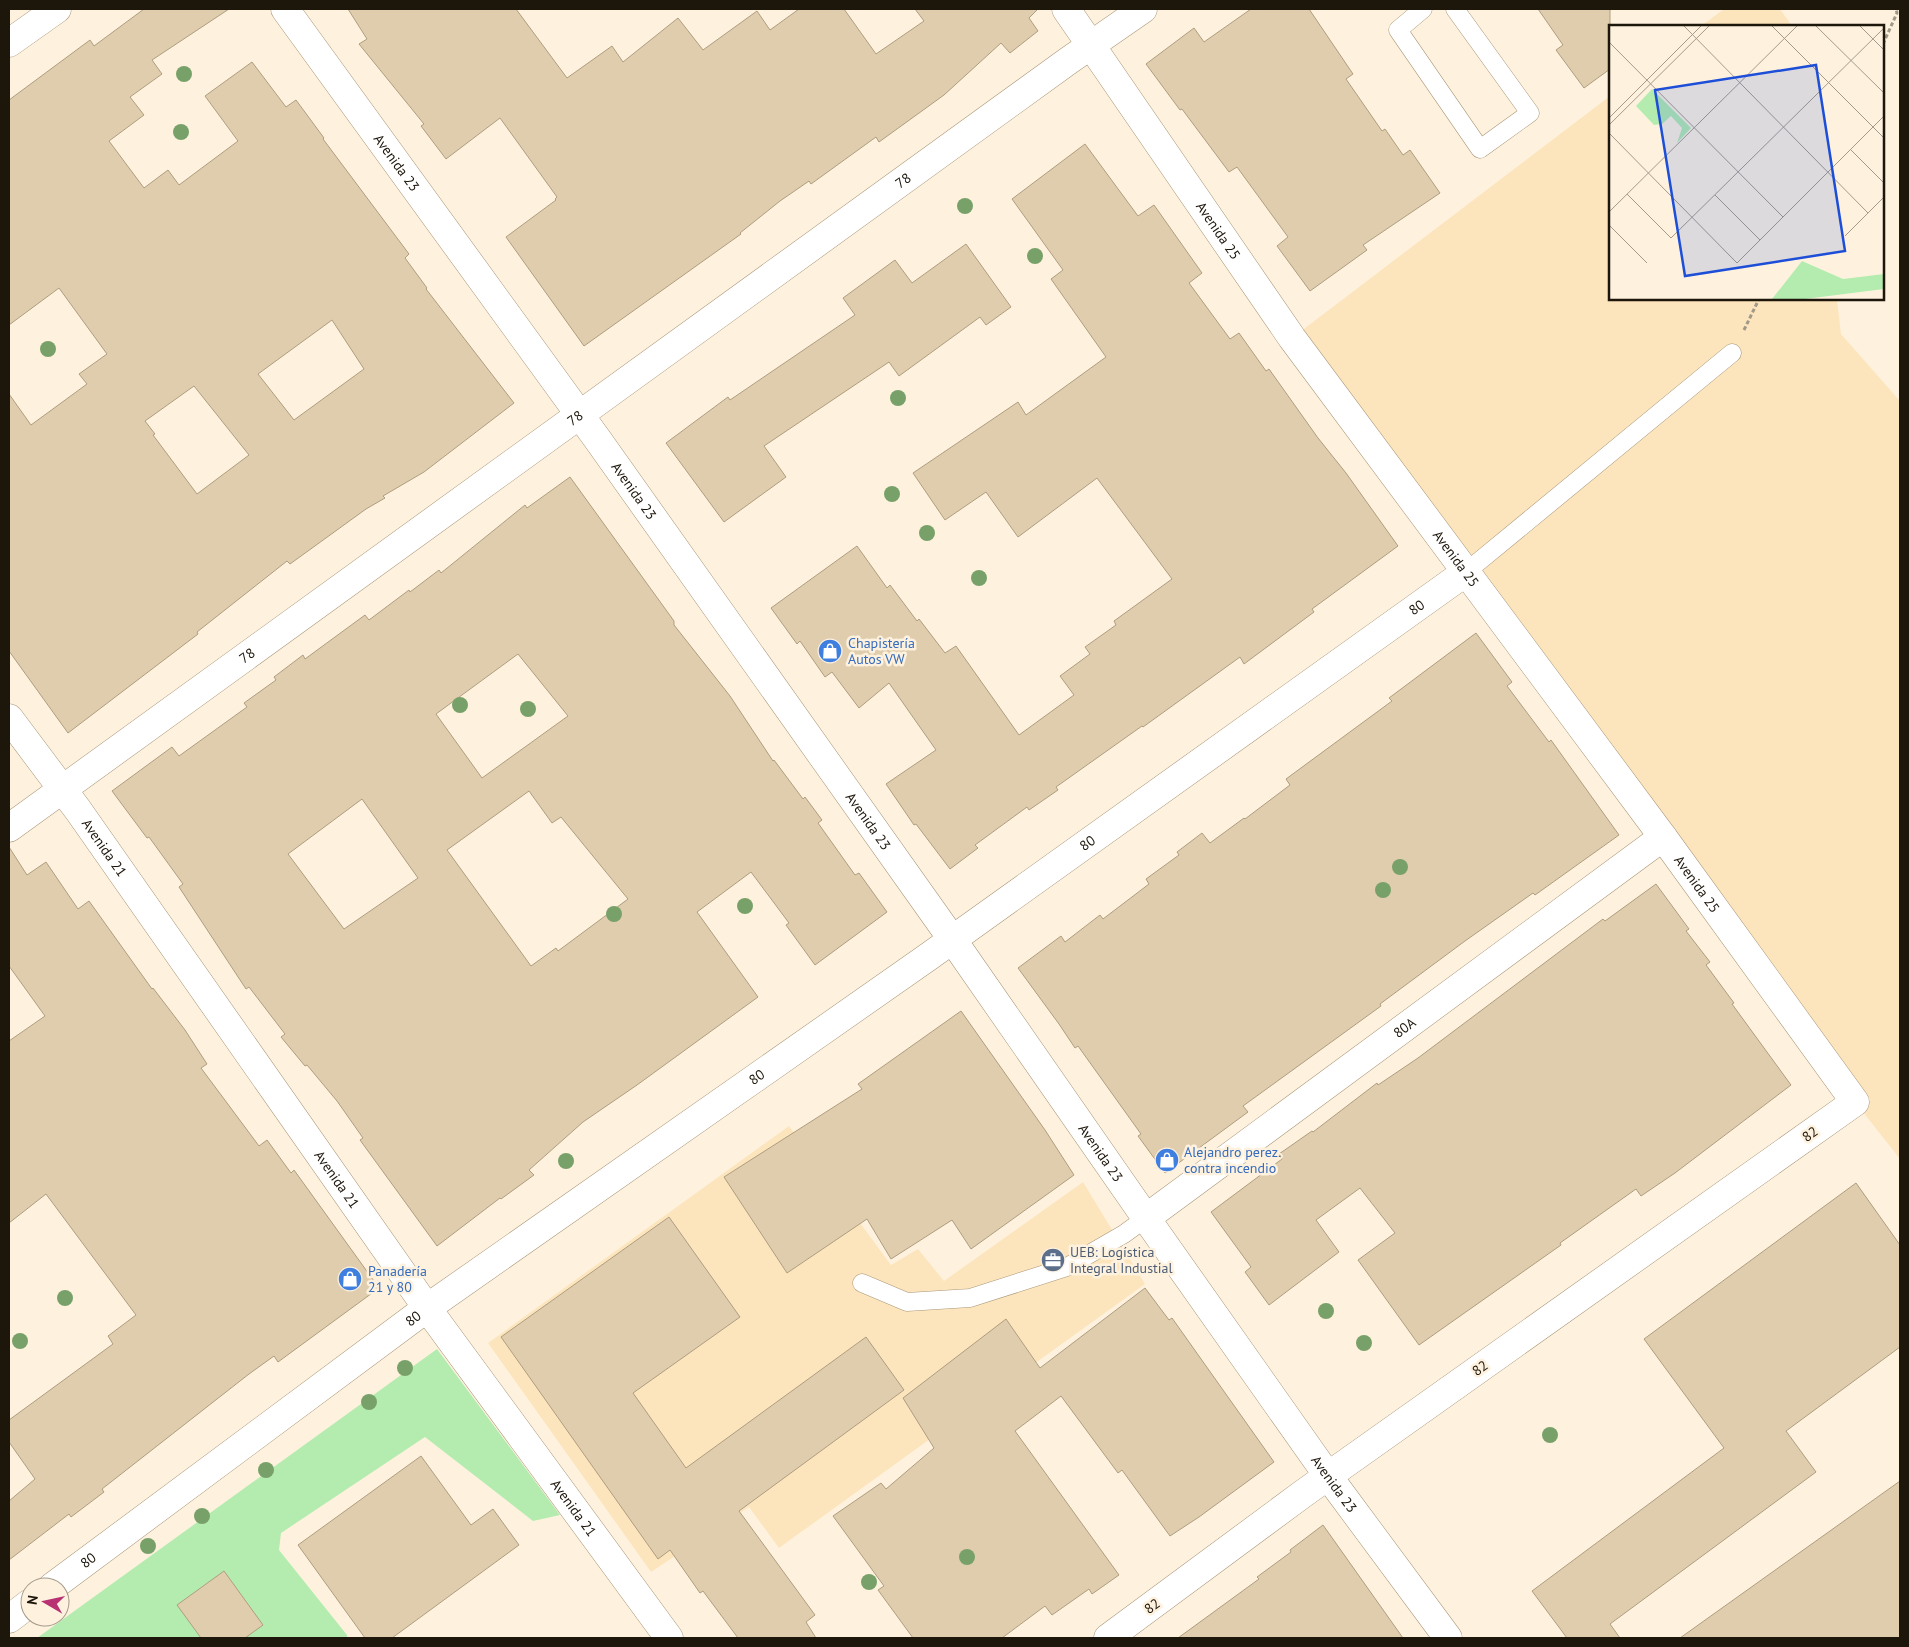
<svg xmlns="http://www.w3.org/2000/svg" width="1909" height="1647" font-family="'PT Sans',sans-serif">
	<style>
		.built { fill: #fce5bd }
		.green { fill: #b4ecaf }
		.building { fill: #e0cdad; stroke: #af9d7f; fill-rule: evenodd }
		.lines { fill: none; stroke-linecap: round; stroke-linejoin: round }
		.lane-casing { stroke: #a99778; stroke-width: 19 }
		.street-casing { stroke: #a99778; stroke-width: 29 }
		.secondary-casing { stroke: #a99778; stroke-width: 29 }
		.path { stroke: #a29888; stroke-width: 3; stroke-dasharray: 4 2.5; stroke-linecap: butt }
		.lane { stroke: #fff; stroke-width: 18 }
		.street { stroke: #fff; stroke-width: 28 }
		.secondary { stroke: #fff; stroke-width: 28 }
		.tree { fill: #78a169 }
		.labels { text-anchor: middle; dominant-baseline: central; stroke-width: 5; stroke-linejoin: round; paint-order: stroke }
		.street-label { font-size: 14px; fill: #1d160b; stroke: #fef2df }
		.shop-label { font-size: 14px; fill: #366cbe; stroke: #fef2df; text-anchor: start }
		.service-label { font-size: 14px; fill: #4e5e75; stroke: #fef2df; text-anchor: start }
		.inset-road { fill: none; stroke: #a49a8a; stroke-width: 1 }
		.view { fill: #1d4ed8; fill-opacity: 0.15; stroke: #1d4ed8; stroke-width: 2.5 }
		.inset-edge { fill: none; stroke: #1d160b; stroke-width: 2.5 }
	</style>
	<rect width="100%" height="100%" fill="#fef2df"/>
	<path class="built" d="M 1724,9 L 1780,9 L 1792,26 L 1701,26 Z
		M 1610,96 L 1610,299 L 1837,299 L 1841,334 L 1900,401 L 1900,1159 L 1855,1102 L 1292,338 Z
		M 789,1126 L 891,1265 L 918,1249 L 944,1281 L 1083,1182 L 1145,1284 L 779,1548 L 749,1507 L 651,1572 L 488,1343 Z"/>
	<path class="green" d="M 437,1349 L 560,1515 L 533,1521 L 425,1437 L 281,1533 L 279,1550 L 347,1635 L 347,1638 L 37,1638 Z"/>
	<path class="building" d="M 144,9 L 229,9 L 152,60 L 162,74 L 130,97 L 144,115 L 109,141 L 144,188 L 168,170 L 179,185 L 238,141 L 205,96 L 252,62 L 286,107 L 296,100 L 324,138 L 323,139 L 409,254 L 405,258 L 427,288 L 426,289 L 514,403 L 424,472 L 383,496 L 385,498 L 366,509 L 290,564 L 287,561 L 197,632 L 198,634 L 68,733 L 9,651 L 9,394 L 31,425 L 87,384 L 79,374 L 107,354 L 59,288 L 9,325 L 9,100 L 90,40 L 94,46 ZM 332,320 L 364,369 L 294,420 L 258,374 ZM 194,386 L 249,455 L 197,494 L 153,435 L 155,434 L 145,421 Z
		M 348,9 L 516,9 L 567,78 L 612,46 L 623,62 L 678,18 L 703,50 L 757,11 L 770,30 L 799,9 L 844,9 L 876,54 L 924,21 L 915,9 L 1038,9 L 1029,18 L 1038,31 L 1010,53 L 1001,43 L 944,95 L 879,142 L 876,137 L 811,184 L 809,181 L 780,201 L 740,233 L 741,234 L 584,346 L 506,237 L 556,200 L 555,199 L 557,197 L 500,118 L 446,159 L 421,126 L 424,124 L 359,44 L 367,39 Z
		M 1251,9 L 1309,9 L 1353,74 L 1346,79 L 1382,131 L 1385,129 L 1403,155 L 1410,150 L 1440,193 L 1363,245 L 1367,250 L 1310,291 L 1277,246 L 1288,237 L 1237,167 L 1229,172 L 1182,109 L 1180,110 L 1146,64 L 1194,28 L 1204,42 Z
		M 1538,9 L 1610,9 L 1610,69 L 1584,88 L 1556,50 L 1563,45 Z
		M 1085,144 L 1138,216 L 1154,205 L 1202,273 L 1189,283 L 1230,339 L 1239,333 L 1266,371 L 1269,369 L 1318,438 L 1346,473 L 1398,546 L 1312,609 L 1314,612 L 1244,664 L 1240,657 L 1143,727 L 1142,726 L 1056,787 L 1058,790 L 1029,810 L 1027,807 L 975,845 L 978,848 L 950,869 L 916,824 L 914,825 L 886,784 L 936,750 L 889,683 L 859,708 L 832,672 L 825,677 L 800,641 L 797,644 L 771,608 L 857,546 L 887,588 L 890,585 L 917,621 L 919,619 L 945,653 L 956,646 L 1019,735 L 1074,695 L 1060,676 L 1090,654 L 1085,647 L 1116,625 L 1114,621 L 1172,579 L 1097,478 L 1018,537 L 986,492 L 945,520 L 913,473 L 1018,402 L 1026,415 L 1106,357 L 1051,279 L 1063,270 L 1012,199 Z
		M 966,244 L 1011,307 L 986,325 L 980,317 L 899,376 L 889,362 L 764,446 L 786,477 L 724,522 L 666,443 L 728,397 L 730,400 L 855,315 L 843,298 L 895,260 L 912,283 Z
		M 570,477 L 674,621 L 674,625 L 730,696 L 773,761 L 774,760 L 803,799 L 805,797 L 822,820 L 818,823 L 855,875 L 859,873 L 887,912 L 815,965 L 786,925 L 789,923 L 751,872 L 697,912 L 758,997 L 637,1085 L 583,1122 L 529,1170 L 534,1175 L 501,1199 L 500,1198 L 437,1246 L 360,1140 L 363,1138 L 337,1101 L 307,1065 L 305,1066 L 281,1037 L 285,1034 L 249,987 L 246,989 L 179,887 L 183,884 L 149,837 L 147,838 L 112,791 L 172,747 L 179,756 L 247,707 L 244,703 L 276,680 L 274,677 L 303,655 L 305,659 L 365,615 L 369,620 L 409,590 L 410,592 L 439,570 L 441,573 L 525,505 L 527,508 ZM 518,654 L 568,716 L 482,778 L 436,714 ZM 529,791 L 552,823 L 561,817 L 628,899 L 558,951 L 556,948 L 531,966 L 447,850 ZM 362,799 L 418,878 L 344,929 L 288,854 Z
		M 1476,633 L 1512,682 L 1507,686 L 1549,742 L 1551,740 L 1619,835 L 1535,895 L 1533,893 L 1465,941 L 1380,1004 L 1381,1006 L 1243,1106 L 1248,1112 L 1165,1173 L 1138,1136 L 1141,1134 L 1078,1046 L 1075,1048 L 1059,1024 L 1018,968 L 1061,936 L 1065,942 L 1100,915 L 1103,919 L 1149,884 L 1146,879 L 1179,855 L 1177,852 L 1202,833 L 1210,843 L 1244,818 L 1245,819 L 1290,785 L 1286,779 L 1392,701 L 1389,698 Z
		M 9,847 L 27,875 L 46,862 L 78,909 L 89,901 L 152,989 L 153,988 L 185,1030 L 207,1064 L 201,1068 L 259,1146 L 267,1140 L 291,1173 L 294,1170 L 379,1288 L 278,1362 L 274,1356 L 249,1374 L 102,1489 L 104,1492 L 71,1517 L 69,1514 L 9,1560 L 9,1501 L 35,1479 L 9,1442 L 9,1420 L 113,1344 L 108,1336 L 136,1315 L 46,1194 L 9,1223 L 9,1041 L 45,1016 L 9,966 Z
		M 1656,884 L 1689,929 L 1686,931 L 1710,962 L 1706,965 L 1734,1003 L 1732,1004 L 1791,1085 L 1675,1173 L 1641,1196 L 1636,1189 L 1560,1243 L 1561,1245 L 1419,1345 L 1358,1260 L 1395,1233 L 1360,1188 L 1316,1220 L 1339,1252 L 1269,1305 L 1245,1272 L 1251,1267 L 1211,1212 L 1282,1159 L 1279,1154 L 1312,1131 L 1313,1132 L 1377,1083 L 1378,1085 L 1418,1058 L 1603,919 L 1605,921 Z
		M 961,1011 L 1045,1130 L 1074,1175 L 971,1249 L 952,1220 L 891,1259 L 867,1219 L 787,1273 L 724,1177 L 862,1089 L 858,1084 Z
		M 1856,1183 L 1900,1245 L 1900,1347 L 1786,1431 L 1816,1472 L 1610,1624 L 1620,1638 L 1567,1638 L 1532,1591 L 1724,1448 L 1644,1339 Z
		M 669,1217 L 740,1317 L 633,1393 L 686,1468 L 866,1337 L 904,1390 L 739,1511 L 815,1615 L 806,1622 L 816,1638 L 738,1638 L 703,1591 L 700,1593 L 670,1550 L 658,1559 L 501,1337 Z
		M 1145,1288 L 1169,1320 L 1172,1318 L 1274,1462 L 1199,1517 L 1170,1536 L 1122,1470 L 1118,1473 L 1061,1396 L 1015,1431 L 1119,1575 L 1092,1594 L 1089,1589 L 1052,1615 L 1045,1606 L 1002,1638 L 913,1638 L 878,1590 L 884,1586 L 833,1516 L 881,1483 L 886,1489 L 934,1448 L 903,1398 L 1006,1319 L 1040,1368 Z
		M 421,1456 L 471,1525 L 493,1509 L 519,1545 L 392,1638 L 365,1638 L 298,1545 Z
		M 1900,1481 L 1900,1638 L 1680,1638 Z
		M 1323,1525 L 1403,1638 L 1178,1638 L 1259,1579 L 1257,1577 L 1291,1552 L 1290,1550 Z
		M 224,1571 L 263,1625 L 245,1638 L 201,1638 L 177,1605 Z"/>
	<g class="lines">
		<g class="lane-casing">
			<path id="lane" d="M 1423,9 L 1398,30 L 1480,149 L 1530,113 L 1455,9
				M 1466,572 L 1732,353
				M 862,1283 L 907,1302 L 970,1298 L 1067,1267 L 1124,1234 L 1146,1218"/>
		</g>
		<g class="street-casing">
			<g id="street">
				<path id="s1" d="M 285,9 L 598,440 L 952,939 L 1146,1218 L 1328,1476 L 1448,1638"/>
				<path id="s2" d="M 1066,9 L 1292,338 L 1663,837 L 1855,1102 L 1304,1493 L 1108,1638"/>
				<path id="s3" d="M 9,718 L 78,810 L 427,1308 L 669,1638"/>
				<path id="s4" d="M 9,828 L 1068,61 L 1143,9"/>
				<path id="s5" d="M 1146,1218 L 1663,837"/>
				<path id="s6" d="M 52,1587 L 427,1308 L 928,957 L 1466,572"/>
				<path d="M 9,1619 L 30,1603"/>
			</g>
		</g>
		<g class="secondary-casing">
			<path id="secondary" d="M 9,43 L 57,9"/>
		</g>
		<path class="path" d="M 1883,44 L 1897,13 L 1896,9
			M 1744,330 L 1759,299"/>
		<use href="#lane" class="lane"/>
		<use href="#street" class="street"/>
		<use href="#secondary" class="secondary"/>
	</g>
	<g class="tree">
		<circle cx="184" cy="74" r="8"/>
		<circle cx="181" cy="132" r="8"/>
		<circle cx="965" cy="206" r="8"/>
		<circle cx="1035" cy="256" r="8"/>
		<circle cx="48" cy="349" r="8"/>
		<circle cx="898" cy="398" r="8"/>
		<circle cx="892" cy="494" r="8"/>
		<circle cx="927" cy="533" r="8"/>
		<circle cx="979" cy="578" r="8"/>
		<circle cx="460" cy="705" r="8"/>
		<circle cx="528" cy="709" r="8"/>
		<circle cx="1400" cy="867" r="8"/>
		<circle cx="1383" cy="890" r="8"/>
		<circle cx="745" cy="906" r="8"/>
		<circle cx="614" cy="914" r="8"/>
		<circle cx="566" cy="1161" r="8"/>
		<circle cx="65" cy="1298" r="8"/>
		<circle cx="1326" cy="1311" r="8"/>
		<circle cx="20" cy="1341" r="8"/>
		<circle cx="1364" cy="1343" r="8"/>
		<circle cx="405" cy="1368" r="8"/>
		<circle cx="369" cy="1402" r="8"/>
		<circle cx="1550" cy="1435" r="8"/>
		<circle cx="266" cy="1470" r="8"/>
		<circle cx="202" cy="1516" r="8"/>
		<circle cx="148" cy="1546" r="8"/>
		<circle cx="967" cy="1557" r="8"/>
		<circle cx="869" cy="1582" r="8"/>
	</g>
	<defs>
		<g id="shop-disc" transform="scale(1.25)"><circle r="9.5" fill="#3f7fe0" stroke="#fef2df"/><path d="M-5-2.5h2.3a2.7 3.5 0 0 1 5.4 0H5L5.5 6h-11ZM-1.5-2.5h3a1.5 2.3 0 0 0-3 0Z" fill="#fff"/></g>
		<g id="office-disc" transform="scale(1.25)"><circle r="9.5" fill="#5c6f8a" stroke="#fef2df"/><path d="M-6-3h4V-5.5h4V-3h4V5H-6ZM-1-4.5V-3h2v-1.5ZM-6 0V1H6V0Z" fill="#fff"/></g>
	</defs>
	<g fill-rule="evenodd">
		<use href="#shop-disc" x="830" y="651"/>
		<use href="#shop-disc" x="1167" y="1160"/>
		<use href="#office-disc" x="1053" y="1260"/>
		<use href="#shop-disc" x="350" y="1279"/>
	</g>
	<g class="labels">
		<g class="street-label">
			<text stroke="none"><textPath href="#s1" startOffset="190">Avenida 23</textPath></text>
			<text stroke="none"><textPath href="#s4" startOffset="1104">78</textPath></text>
			<text stroke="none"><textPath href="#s2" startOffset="269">Avenida 25</textPath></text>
			<text stroke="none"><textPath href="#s4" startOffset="699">78</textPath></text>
			<text stroke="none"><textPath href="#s1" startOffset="595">Avenida 23</textPath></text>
			<text stroke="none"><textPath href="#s2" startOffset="674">Avenida 25</textPath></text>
			<text stroke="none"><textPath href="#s6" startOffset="1680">80</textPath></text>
			<text stroke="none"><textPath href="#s4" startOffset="294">78</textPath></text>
			<text stroke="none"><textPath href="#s1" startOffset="1000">Avenida 23</textPath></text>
			<text stroke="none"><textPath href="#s6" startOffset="1275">80</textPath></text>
			<text stroke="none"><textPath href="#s3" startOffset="161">Avenida 21</textPath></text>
			<text stroke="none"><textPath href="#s2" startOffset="1079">Avenida 25</textPath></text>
			<text stroke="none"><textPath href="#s5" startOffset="321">80A</textPath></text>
			<text stroke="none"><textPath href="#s6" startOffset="870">80</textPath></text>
			<text transform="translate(1810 1134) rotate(-35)">82</text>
			<text stroke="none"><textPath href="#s1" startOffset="1405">Avenida 23</textPath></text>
			<text stroke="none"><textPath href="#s3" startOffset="566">Avenida 21</textPath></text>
			<text stroke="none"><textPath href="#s6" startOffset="450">80</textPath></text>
			<text transform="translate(1480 1368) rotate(-35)">82</text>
			<text stroke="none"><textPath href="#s1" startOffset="1810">Avenida 23</textPath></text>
			<text stroke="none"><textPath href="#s3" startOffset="971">Avenida 21</textPath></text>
			<text stroke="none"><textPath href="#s6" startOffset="45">80</textPath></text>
			<text transform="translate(1152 1606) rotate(-36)">82</text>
		</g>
		<g class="shop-label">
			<text x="848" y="643">Chapistería<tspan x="848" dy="16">Autos VW</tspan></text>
			<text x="1184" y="1152">Alejandro perez.<tspan x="1184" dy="16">contra incendio</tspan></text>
			<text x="368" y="1271">Panadería<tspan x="368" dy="16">21 y 80</tspan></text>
		</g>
		<g class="service-label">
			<text x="1070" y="1252">UEB: Logística<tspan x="1070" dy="16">Integral Industial</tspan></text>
		</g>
	</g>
	<g transform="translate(1609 25)">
		<rect width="275" height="275" fill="#fef2df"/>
		<path d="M 43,64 L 82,103 L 68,118 L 73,103 L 62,91 L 53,99 L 45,100 L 27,81 ZM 193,236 L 234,254 L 275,249 L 275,264 L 196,274 L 163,274 Z" fill="#b4ecaf"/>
		<path class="inset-road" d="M 75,1 L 259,188M 163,1 L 275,113M 207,1 L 275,68M 251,1 L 275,25M 0,17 L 174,192M 0,93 L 92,1M 0,100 L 100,1M 0,108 L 128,238 L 275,91M 242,125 L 275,158M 18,169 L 62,213 L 275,3M 106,170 L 151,215M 0,187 L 188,1M 0,200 L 38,238M 236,211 L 275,172"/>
		<path class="view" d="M 207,40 L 236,226 L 76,251 L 46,65 Z"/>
		<rect width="275" height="275" class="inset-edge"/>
	</g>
	<rect width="1909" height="1647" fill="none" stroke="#1d160b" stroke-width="20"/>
	<g transform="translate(45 1602) rotate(279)"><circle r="24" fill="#fef2df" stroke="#a49a8a"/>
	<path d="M0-4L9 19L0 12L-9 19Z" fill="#b83173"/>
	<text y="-8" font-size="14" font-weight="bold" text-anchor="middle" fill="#1d160b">N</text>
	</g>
</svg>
